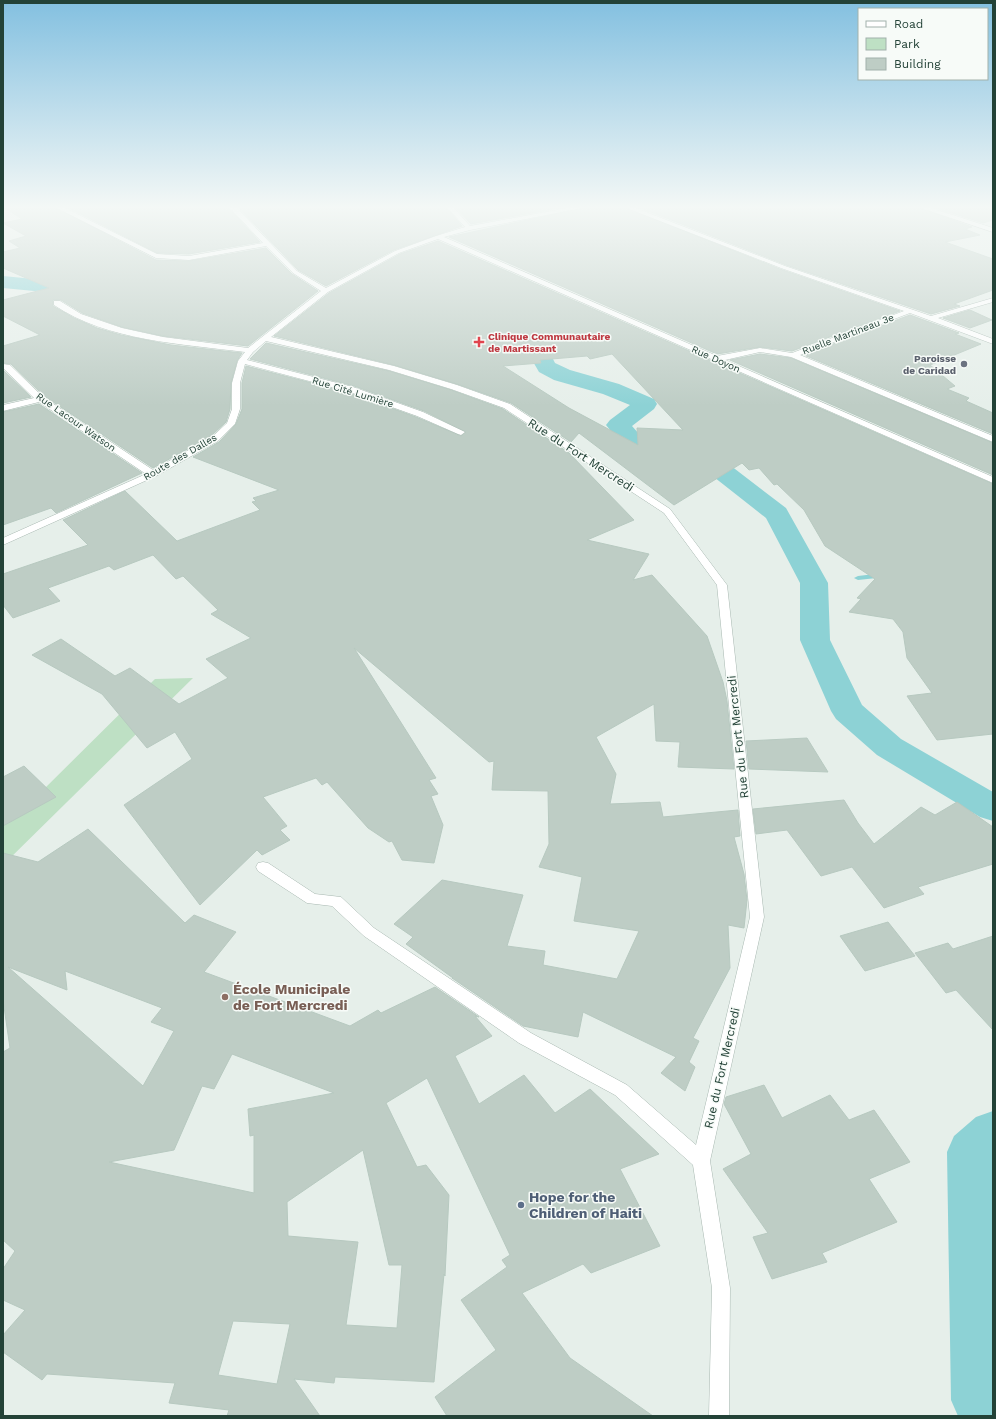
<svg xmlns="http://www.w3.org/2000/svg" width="996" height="1419" font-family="'Work Sans',sans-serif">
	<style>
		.green { fill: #bee0c4 }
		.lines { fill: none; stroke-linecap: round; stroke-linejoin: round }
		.stream { fill: #8dd2d5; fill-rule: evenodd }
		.canal { fill: #8dd2d5; fill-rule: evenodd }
		.building { fill: #becdc5; stroke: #b7c9c0; fill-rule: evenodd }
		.street-casing { stroke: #a8b8b1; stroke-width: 1 }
		.street { fill: #fff; fill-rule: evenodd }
		.health-dot { fill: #e0444e; stroke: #f7fbf8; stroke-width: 1.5 }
		.worship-dot { fill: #6b7280; stroke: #f7fbf8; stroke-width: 1.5 }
		.education-dot { fill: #8d6e63; stroke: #f7fbf8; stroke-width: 1.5 }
		.service-dot { fill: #5c6f8a; stroke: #f7fbf8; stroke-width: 1.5 }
		.labels { text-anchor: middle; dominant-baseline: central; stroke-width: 3; stroke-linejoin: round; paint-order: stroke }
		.far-street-label { font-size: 10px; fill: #234237; stroke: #f7fbf8 }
		.far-health-label { font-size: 10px; font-weight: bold; fill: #be3a42; stroke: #f7fbf8; text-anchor: start }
		.far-worship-label { font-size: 10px; font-weight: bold; fill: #5b616d; stroke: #f7fbf8; text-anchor: end }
		.street-label { font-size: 12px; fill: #234237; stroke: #f7fbf8 }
		.near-education-label { font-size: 14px; font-weight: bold; fill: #785e54; stroke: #f7fbf8; text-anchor: start }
		.near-service-label { font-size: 14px; font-weight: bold; fill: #4e5e75; stroke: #f7fbf8; text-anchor: start }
	</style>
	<rect width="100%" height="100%" fill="#e6efea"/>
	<path class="green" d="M 193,678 L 3,865 L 3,814 L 41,792 L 155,679 Z"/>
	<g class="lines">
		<path class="stream" d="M 883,573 L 887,575 L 886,577 L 858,580 L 854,578 L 858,576 Z"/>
		<path class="canal" d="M 3,276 L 34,279 L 87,277 L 94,279 L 96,283 L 94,287 L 87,289 L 34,291 L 3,288 Z
			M 521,321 L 544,329 L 547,333 L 550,353 L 555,363 L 570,370 L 619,384 L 654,399 L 657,404 L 654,409 L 632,426 L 647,443 L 722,459 L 786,508 L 828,583 L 830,640 L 862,705 L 901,739 L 993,792 L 993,821 L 980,817 L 877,755 L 836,719 L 831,711 L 800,640 L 800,583 L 766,518 L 705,470 L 630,454 L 606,425 L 610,420 L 630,405 L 603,394 L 554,380 L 539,372 L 528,353 L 527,336 L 514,331 L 511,327 L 514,323 Z
			M 993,1111 L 993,1416 L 958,1416 L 951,1400 L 947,1152 L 954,1136 L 976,1117 Z"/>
	</g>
	<path class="building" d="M 4,207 L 54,207 L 156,260 L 189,261 L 266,248 L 292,274 L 318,291 L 248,346 L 163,336 L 122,327 L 82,313 L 61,300 L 53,300 L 53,306 L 74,318 L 97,328 L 121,335 L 171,345 L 242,353 L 237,361 L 231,383 L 230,409 L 226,422 L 211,436 L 153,468 L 44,396 L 11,364 L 3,363 L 3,346 L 40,335 L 3,316 L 3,300 L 49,288 L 3,268 L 3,252 L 20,248 L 9,241 L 26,236 L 3,223 L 22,219 Z
		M 67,207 L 228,207 L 260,242 L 189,254 L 157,253 Z
		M 238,207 L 446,207 L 462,226 L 394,250 L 326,286 L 298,270 Z
		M 455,207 L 564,207 L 471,224 Z
		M 588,207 L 623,207 L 780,269 L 900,311 L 792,351 L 760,347 L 717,354 L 449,237 Z
		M 638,207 L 917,207 L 972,227 L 965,229 L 980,235 L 945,242 L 993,259 L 993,290 L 954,304 L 960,306 L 931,314 L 786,265 Z
		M 933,207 L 993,207 L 993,220 L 983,223 Z
		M 438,241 L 993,484 L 993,734 L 937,740 L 907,696 L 932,693 L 907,658 L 903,632 L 893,619 L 849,612 L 861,599 L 857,598 L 875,579 L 825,546 L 804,510 L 777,484 L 774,485 L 759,468 L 749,470 L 742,463 L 674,505 L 579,433 L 571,442 L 511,403 L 457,384 L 394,365 L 274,336 L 329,293 L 400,254 ZM 612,354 L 683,430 L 637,428 L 638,445 L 569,408 L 503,366 L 541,363 L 540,360 L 587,356 L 590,359 Z
		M 970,310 L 992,320 L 970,328 L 943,318 Z
		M 910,315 L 959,333 L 955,334 L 981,344 L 930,365 L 955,386 L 947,389 L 969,398 L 966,401 L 993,413 L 993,434 L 804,355 Z
		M 266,343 L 389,371 L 451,390 L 503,409 L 569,453 L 634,520 L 587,540 L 649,554 L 633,580 L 652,575 L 707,636 L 723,682 L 727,701 L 734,769 L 678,767 L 680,742 L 656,741 L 654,704 L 596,737 L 616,774 L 610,804 L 660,802 L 663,817 L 738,810 L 740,836 L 734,837 L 744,874 L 747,900 L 744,928 L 728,925 L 730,968 L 693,1038 L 699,1041 L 689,1062 L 695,1067 L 685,1091 L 661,1073 L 676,1057 L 583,1012 L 578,1037 L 523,1026 L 452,978 L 453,978 L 406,944 L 413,937 L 394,924 L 442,880 L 523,895 L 507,946 L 545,951 L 543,965 L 617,979 L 639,931 L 574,921 L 582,877 L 539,867 L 549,844 L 548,791 L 492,790 L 494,761 L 489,762 L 354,648 L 436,778 L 429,780 L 438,794 L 431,796 L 443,825 L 434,863 L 402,860 L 392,841 L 389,842 L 368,828 L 327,782 L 322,785 L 316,778 L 263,797 L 287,826 L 280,830 L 290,840 L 262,855 L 257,850 L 200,905 L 124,805 L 192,759 L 175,732 L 147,748 L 102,694 L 32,655 L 61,639 L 115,676 L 130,668 L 179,704 L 228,678 L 206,659 L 251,638 L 211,614 L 218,610 L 183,576 L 176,579 L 153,555 L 114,570 L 109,566 L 48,588 L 60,601 L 13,618 L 3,605 L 3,574 L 88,545 L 63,520 L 125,491 L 177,541 L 260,510 L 252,502 L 256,501 L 253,498 L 279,490 L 193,457 L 219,442 L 236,424 L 242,409 L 242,383 L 246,366 L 347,392 L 416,417 L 461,436 L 466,432 L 424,411 L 354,386 L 250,359 Z
		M 760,354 L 791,358 L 993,443 L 993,475 L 730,360 Z
		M 3,370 L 31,397 L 3,403 Z
		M 39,404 L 142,473 L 56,513 L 51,508 L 3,525 L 3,412 Z
		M 807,738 L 828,772 L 749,769 L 746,741 Z
		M 24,766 L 56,797 L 3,826 L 3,777 Z
		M 844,800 L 858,823 L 874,844 L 921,807 L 935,815 L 957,802 L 993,827 L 993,864 L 918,887 L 924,894 L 884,908 L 852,867 L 821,876 L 787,830 L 756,834 L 753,809 Z
		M 88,829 L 185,923 L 194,915 L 236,932 L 204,972 L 350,1026 L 378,1010 L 381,1013 L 435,987 L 479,1017 L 475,1016 L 492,1036 L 455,1056 L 479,1104 L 524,1075 L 555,1113 L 590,1089 L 659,1154 L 620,1169 L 660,1246 L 591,1273 L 583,1264 L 522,1293 L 570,1358 L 653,1416 L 447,1416 L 435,1397 L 496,1350 L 461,1300 L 507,1267 L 502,1260 L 510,1255 L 427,1078 L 386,1103 L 417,1167 L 426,1165 L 449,1195 L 445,1276 L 444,1274 L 434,1382 L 335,1377 L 334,1383 L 294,1379 L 320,1416 L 227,1416 L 229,1410 L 169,1403 L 175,1383 L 47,1374 L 42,1380 L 3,1352 L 3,1335 L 25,1310 L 3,1300 L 3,1269 L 15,1251 L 3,1240 L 3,1052 L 10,1048 L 3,1000 L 3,853 L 38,862 ZM 8,967 L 67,990 L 65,971 L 162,1008 L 151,1022 L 174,1031 L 143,1086 ZM 232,1054 L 334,1093 L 248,1109 L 250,1136 L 254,1135 L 254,1193 L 109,1162 L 174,1150 L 202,1086 L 214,1089 ZM 363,1150 L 389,1265 L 402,1265 L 397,1328 L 346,1325 L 358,1242 L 288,1236 L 287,1202 ZM 233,1321 L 290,1324 L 277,1384 L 218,1375 Z
		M 888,922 L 915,956 L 865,971 L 840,936 Z
		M 993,936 L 993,1030 L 956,990 L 946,993 L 915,953 L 948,943 L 953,949 Z
		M 764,1085 L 782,1118 L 830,1095 L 849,1120 L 874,1110 L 910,1162 L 869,1179 L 897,1222 L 822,1253 L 827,1262 L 772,1279 L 753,1237 L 768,1233 L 723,1169 L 751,1154 L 724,1104 L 726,1097 Z"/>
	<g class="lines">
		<g class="street-casing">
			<path id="street" d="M 55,207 L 63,207 L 157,254 L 189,256 L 263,243 L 229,207 L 236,207 L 297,271 L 326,288 L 395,251 L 436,236 L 465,227 L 447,207 L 453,207 L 470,226 L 573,207 L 587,207 L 470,230 L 444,237 L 717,356 L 760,348 L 792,353 L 904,311 L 781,268 L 624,207 L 633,207 L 785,266 L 931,316 L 993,298 L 993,302 L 938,318 L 993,339 L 993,344 L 910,313 L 800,355 L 993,436 L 993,442 L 791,357 L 760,352 L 725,360 L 993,477 L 993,483 L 438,239 L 399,253 L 328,292 L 271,337 L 394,366 L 457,385 L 510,404 L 670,509 L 727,585 L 764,917 L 710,1161 L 730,1288 L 729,1416 L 709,1416 L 712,1288 L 693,1165 L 615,1095 L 519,1043 L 364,936 L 332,906 L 307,903 L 258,871 L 256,867 L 258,863 L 263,862 L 268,863 L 315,894 L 341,897 L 374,928 L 531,1033 L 627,1085 L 696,1145 L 750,917 L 717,585 L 664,513 L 504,408 L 451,389 L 389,370 L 266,341 L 253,352 L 247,360 L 353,387 L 423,412 L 465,432 L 461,435 L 458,434 L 417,416 L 347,391 L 245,364 L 240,383 L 240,409 L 235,424 L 218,441 L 156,476 L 3,545 L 3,538 L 146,474 L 39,402 L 3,411 L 3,405 L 34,398 L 3,368 L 3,364 L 10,365 L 43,397 L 153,470 L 212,437 L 227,423 L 232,409 L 232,383 L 238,361 L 245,352 C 183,344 107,341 54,305 L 54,301 L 60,301 L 81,314 L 122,328 L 163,337 L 248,348 L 321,291 L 293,273 L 266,246 L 189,260 L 156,258 Z
				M 918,207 L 928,207 L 993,228 L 993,232 Z"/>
		</g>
		<use href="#street" class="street"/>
	</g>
	<linearGradient id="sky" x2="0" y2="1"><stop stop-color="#83c0e0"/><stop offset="0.51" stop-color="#f4f8f6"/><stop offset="1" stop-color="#f4f8f6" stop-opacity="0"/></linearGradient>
	<rect width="996" height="406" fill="url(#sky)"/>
	<path class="health-dot" d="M477 336h4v4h4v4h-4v4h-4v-4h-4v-4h4z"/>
	<circle class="worship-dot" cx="964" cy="364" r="4"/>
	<circle class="education-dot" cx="225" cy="997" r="4"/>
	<circle class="service-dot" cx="521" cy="1205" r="4"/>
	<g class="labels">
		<g class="far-street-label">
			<text transform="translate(848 334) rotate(-21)">Ruelle Martineau 3e</text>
			<text transform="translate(716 359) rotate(24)">Rue Doyon</text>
			<text transform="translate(353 392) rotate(17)">Rue Cité Lumière</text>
			<text transform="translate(76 422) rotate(35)">Rue Lacour Watson</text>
			<text transform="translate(180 457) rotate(-30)">Route des Dalles</text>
		</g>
		<g class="far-health-label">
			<text x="488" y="336">Clinique Communautaire<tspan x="488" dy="12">de Martissant</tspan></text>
		</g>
		<g class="far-worship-label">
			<text x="956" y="358">Paroisse<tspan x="956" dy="12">de Caridad</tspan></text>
		</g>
		<g class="street-label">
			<text transform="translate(581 455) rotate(33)">Rue du Fort Mercredi</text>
			<text transform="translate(738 737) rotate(-96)">Rue du Fort Mercredi</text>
			<text transform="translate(722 1068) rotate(-77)">Rue du Fort Mercredi</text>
		</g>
		<g class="near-education-label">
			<text x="233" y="989">École Municipale<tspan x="233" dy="16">de Fort Mercredi</tspan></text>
		</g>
		<g class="near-service-label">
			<text x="529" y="1197">Hope for the<tspan x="529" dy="16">Children of Haiti</tspan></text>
		</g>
	</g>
	<rect width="996" height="1419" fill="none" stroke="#234237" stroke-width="8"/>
	<rect x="858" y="8" width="130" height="72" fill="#f7fbf8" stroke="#a2b1ab"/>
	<rect x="866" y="21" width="20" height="6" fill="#ffffff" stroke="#a2b1ab"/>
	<text x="894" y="28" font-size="12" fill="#234237">Road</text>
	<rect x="866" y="38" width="20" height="12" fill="#bee0c4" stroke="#a2b1ab"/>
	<text x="894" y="48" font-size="12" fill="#234237">Park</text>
	<rect x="866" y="58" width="20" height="12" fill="#becdc5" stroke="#a2b1ab"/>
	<text x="894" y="68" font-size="12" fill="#234237">Building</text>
</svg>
